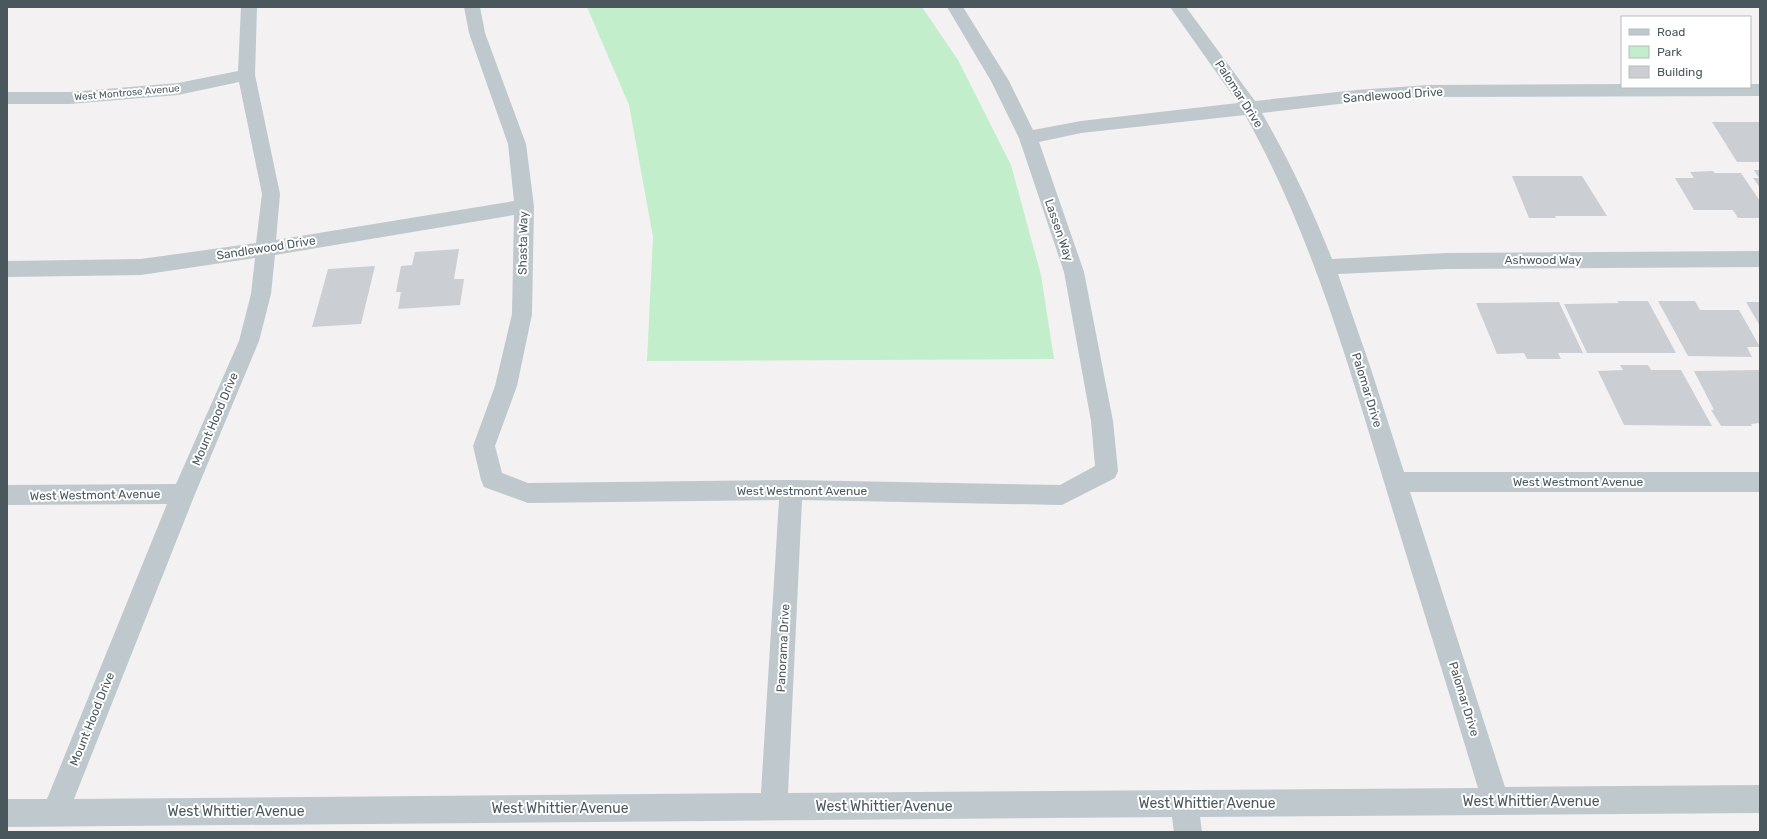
<svg xmlns="http://www.w3.org/2000/svg" width="1767" height="839" font-family="Rubik,sans-serif">
	<style>
		.green { fill: #c3eecc }
		.building { fill: #cbcfd3 }
		.lines { fill: none; stroke-linecap: round; stroke-linejoin: round }
		.street { fill: #bec8cd; fill-rule: evenodd }
		.labels { text-anchor: middle; dominant-baseline: central; stroke-width: 4; stroke-linejoin: round; paint-order: stroke }
		.far-street-label { font-size: 10px; fill: #4a585e; stroke: #fff }
		.street-label { font-size: 12px; fill: #4a585e; stroke: #fff }
		.near-street-label { font-size: 14px; fill: #4a585e; stroke: #fff }
	</style>
	<rect width="100%" height="100%" fill="#f3f1f2"/>
	<path class="green" d="M 587,7 L 922,7 L 958,60 L 1011,165 L 1041,275 L 1054,359 L 647,361 L 653,237 L 629,105 Z"/>
	<path class="building" d="M 1712,122 L 1760,122 L 1760,162 L 1737,162 Z
		M 1754,170 L 1760,170 L 1760,188 L 1753,178 L 1759,178 Z
		M 1713,171 L 1715,173 L 1741,173 L 1760,201 L 1760,218 L 1738,218 L 1733,210 L 1694,210 L 1675,178 L 1694,178 L 1690,172 Z
		M 1512,176 L 1582,176 L 1607,216 L 1555,216 L 1556,218 L 1529,218 Z
		M 459,249 L 454,279 L 464,279 L 460,305 L 398,309 L 401,292 L 396,292 L 401,266 L 412,265 L 415,252 Z
		M 375,266 L 361,324 L 312,327 L 328,269 Z
		M 1617,301 L 1648,301 L 1676,353 L 1587,353 L 1564,304 L 1619,303 Z
		M 1658,301 L 1695,301 L 1700,310 L 1739,310 L 1760,347 L 1747,347 L 1752,357 L 1688,356 Z
		M 1559,302 L 1583,353 L 1558,353 L 1561,359 L 1527,359 L 1524,353 L 1497,354 L 1476,303 Z
		M 1746,302 L 1760,302 L 1760,326 Z
		M 1620,365 L 1648,365 L 1651,370 L 1681,370 L 1712,426 L 1624,425 L 1598,371 L 1623,370 Z
		M 1760,370 L 1760,423 L 1751,424 L 1752,426 L 1721,426 L 1711,410 L 1714,410 L 1694,371 Z"/>
	<g class="lines">
		<path class="street" d="M 241,7 L 257,7 L 255,75 L 280,194 L 276,240 L 514,201 L 508,144 L 469,33 L 464,7 L 480,7 L 485,33 L 526,144 L 534,206 L 532,314 L 517,386 L 495,446 L 502,473 L 528,483 L 791,480 L 1060,485 L 1095,466 L 1091,421 L 1064,272 L 1019,138 L 991,81 L 947,7 L 963,7 L 1009,81 L 1033,130 L 1081,121 L 1238,103 L 1170,7 L 1186,7 L 1255,101 L 1356,90 L 1429,85 L 1622,84 L 1622,87 L 1750,87 L 1750,84 L 1760,84 L 1760,96 L 1429,97 L 1356,102 L 1262,113 C 1289,160 1312,208 1332,259 L 1446,253 L 1760,251 L 1760,267 L 1446,269 L 1338,274 L 1370,366 L 1404,472 L 1760,472 L 1760,492 L 1410,492 L 1505,787 L 1760,785 L 1760,813 L 1200,817 L 1202,832 L 1174,832 L 1172,817 L 7,827 L 7,799 L 47,799 L 167,504 L 7,505 L 7,485 L 176,484 L 239,341 L 251,294 L 255,258 L 141,275 L 7,277 L 7,261 L 141,259 L 256,243 L 262,194 L 239,82 L 178,95 L 69,104 L 7,104 L 7,92 L 69,92 L 178,83 L 238,71 ZM 1245,115 C 1308,227 1344,350 1381,472 C 1413,578 1446,682 1478,788 L 788,793 L 802,500 L 1062,505 L 1115,478 L 1118,471 L 1113,421 L 1084,272 L 1039,142 L 1081,133 ZM 514,215 L 512,314 L 495,386 L 473,446 L 481,480 L 484,487 L 528,503 L 779,500 L 761,793 L 74,799 L 195,494 L 259,341 L 271,294 L 275,255 Z"/>
	</g>
	<g class="labels">
		<g class="far-street-label">
			<text transform="translate(127 93) rotate(-5)">West Montrose Avenue</text>
		</g>
		<g class="street-label">
			<text transform="translate(1239 94) rotate(57)">Palomar Drive</text>
			<text transform="translate(1393 95) rotate(-4)">Sandlewood Drive</text>
			<text transform="translate(1059 230) rotate(71)">Lassen Way</text>
			<text transform="translate(523 243) rotate(-89)">Shasta Way</text>
			<text transform="translate(266 248) rotate(-9)">Sandlewood Drive</text>
			<text x="1543" y="260">Ashwood Way</text>
			<text transform="translate(1367 390) rotate(73)">Palomar Drive</text>
			<text transform="translate(215 419) rotate(-67)">Mount Hood Drive</text>
			<text x="1578" y="482">West Westmont Avenue</text>
			<text x="802" y="491">West Westmont Avenue</text>
			<text transform="translate(95 495) rotate(-1)">West Westmont Avenue</text>
			<text transform="translate(783 648) rotate(-87)">Panorama Drive</text>
			<text transform="translate(1464 699) rotate(73)">Palomar Drive</text>
			<text transform="translate(92 719) rotate(-68)">Mount Hood Drive</text>
		</g>
		<g class="near-street-label">
			<text x="1531" y="801">West Whittier Avenue</text>
			<text x="1207" y="803">West Whittier Avenue</text>
			<text x="884" y="806">West Whittier Avenue</text>
			<text x="560" y="808">West Whittier Avenue</text>
			<text x="236" y="811">West Whittier Avenue</text>
		</g>
	</g>
	<rect width="1767" height="839" fill="none" stroke="#4a585e" stroke-width="16"/>
	<rect x="1621" y="16" width="130" height="72" fill="#ffffff" stroke="#b7bcbf"/>
	<rect x="1629" y="29" width="20" height="6" fill="#bec8cd" stroke="#b7bcbf"/>
	<text x="1657" y="36" font-size="12" fill="#4a585e">Road</text>
	<rect x="1629" y="46" width="20" height="12" fill="#c3eecc" stroke="#b7bcbf"/>
	<text x="1657" y="56" font-size="12" fill="#4a585e">Park</text>
	<rect x="1629" y="66" width="20" height="12" fill="#cbcfd3" stroke="#b7bcbf"/>
	<text x="1657" y="76" font-size="12" fill="#4a585e">Building</text>
</svg>
